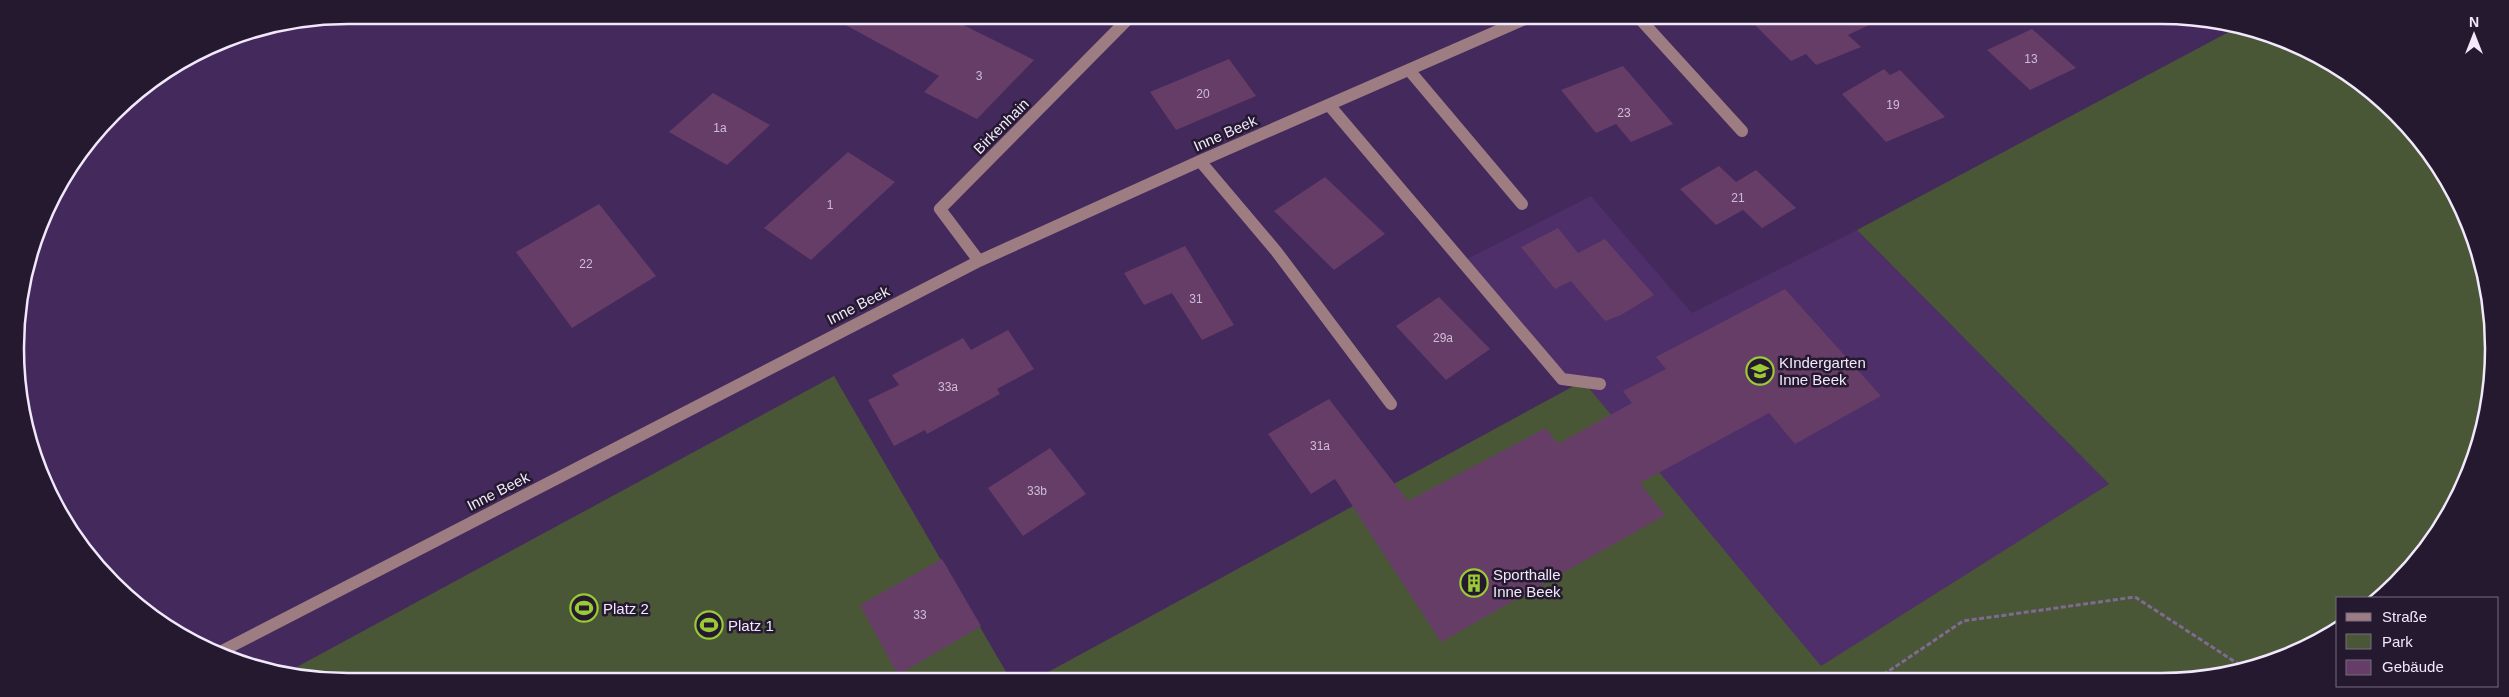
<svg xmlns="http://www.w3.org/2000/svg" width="2509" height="697" font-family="Arial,sans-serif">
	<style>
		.built { fill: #4e2f69 }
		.green { fill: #4a5737 }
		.building { fill: #663d67 }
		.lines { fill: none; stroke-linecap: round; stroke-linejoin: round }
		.path { stroke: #7f6a92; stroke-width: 3; stroke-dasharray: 5 2.5; stroke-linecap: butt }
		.minor { stroke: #9d7d82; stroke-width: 12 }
		.labels { text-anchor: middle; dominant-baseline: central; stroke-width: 5; stroke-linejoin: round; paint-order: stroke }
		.number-label { font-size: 12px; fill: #cebdd6 }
		.street-label { font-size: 15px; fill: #f1e8fb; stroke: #251930 }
		.poi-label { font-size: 15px; fill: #f1e8fb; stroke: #251930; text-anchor: start }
		.rim { fill: none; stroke: #f1e8fb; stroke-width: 2.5 }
	</style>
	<rect width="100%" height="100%" fill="#44295c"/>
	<path class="built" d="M 1591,196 L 1692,313 L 1857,230 L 2109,484 L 1820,667 L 1583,381 L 1562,379 L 1463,261 Z"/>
	<path class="green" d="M 2240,26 L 2288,40 L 2346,71 L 2396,112 L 2438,163 L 2468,221 L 2488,283 L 2494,348 L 2488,413 L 2449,515 L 2381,598 L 2338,598 L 2338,628 L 2308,648 L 2204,679 L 1039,677 L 1583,381 L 1821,666 L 2109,484 L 1857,230 Z
		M 834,376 L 1009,677 L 282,675 Z"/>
	<path class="building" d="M 831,17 L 947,17 L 1034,60 L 977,119 L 924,92 L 939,76 Z
		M 1750,20 L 1880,20 L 1848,35 L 1861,47 L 1816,65 L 1806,54 L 1791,61 Z
		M 2032,29 L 2076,68 L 2030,90 L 1987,50 Z
		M 1229,59 L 1256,96 L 1176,130 L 1150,92 Z
		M 1623,66 L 1673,124 L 1631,142 L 1616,124 L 1596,133 L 1561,90 Z
		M 1884,69 L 1890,75 L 1900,70 L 1945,117 L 1886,142 L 1842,94 Z
		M 713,93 L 770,125 L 727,165 L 669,132 Z
		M 848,152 L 895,182 L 811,260 L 764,228 Z
		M 1719,166 L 1736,182 L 1756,170 L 1796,208 L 1762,228 L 1743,210 L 1716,225 L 1680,189 Z
		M 1325,177 L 1385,234 L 1334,270 L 1274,211 Z
		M 599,204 L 656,276 L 572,328 L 516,252 Z
		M 1558,228 L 1578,253 L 1605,239 L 1654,295 L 1621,315 L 1605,321 L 1571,281 L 1555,289 L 1521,247 Z
		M 1185,246 L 1234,325 L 1202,340 L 1172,293 L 1144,305 L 1124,273 Z
		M 1785,289 L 1881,396 L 1795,444 L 1769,413 L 1640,483 L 1665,515 L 1441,642 L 1335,479 L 1311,494 L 1268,434 L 1329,399 L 1408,501 L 1546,428 L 1558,444 L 1632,403 L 1623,391 L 1666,369 L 1656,357 Z
		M 1439,297 L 1490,349 L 1446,380 L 1396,326 Z
		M 1008,330 L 1034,369 L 997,389 L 1000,394 L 927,434 L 925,430 L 894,446 L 868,400 L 899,385 L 892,375 L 963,338 L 971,350 Z
		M 1050,448 L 1086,494 L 1023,536 L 988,488 Z
		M 942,559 L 981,626 L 898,675 L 860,605 Z"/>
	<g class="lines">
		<path class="path" d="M 1877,679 L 1963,621 L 2135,597 L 2243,667"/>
		<path class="minor" d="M 1640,19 L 1742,131
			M 1409,70 L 1522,204
			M 1329,105 L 1562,379 L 1600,384
			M 1200,161 L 1276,251 L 1391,404
			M 979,261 L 940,209 L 1129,18
			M 220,652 L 979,261 L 1200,161 L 1525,19"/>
	</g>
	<defs>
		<g id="school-ring" transform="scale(1.4375)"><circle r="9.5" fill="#251930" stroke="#9acb35" stroke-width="1.5"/><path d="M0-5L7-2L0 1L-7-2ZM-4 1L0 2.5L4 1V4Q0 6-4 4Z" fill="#9acb35"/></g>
		<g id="building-ring" transform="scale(1.4375)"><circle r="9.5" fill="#251930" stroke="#9acb35" stroke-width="1.5"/><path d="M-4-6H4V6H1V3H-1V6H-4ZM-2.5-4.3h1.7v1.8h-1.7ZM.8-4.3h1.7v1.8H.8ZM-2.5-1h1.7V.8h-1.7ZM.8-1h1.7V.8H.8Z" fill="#9acb35"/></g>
		<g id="stadium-ring" transform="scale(1.4375)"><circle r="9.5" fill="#251930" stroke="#9acb35" stroke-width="1.5"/><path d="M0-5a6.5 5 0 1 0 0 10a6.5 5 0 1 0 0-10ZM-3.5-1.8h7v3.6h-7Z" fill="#9acb35"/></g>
	</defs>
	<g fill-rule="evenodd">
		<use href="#school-ring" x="1760" y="371"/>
		<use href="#building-ring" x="1474" y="583"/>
		<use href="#stadium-ring" x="584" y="608"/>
		<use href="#stadium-ring" x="709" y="625"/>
	</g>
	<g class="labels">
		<g class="number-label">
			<text x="2031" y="59">13</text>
			<text x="979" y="76">3</text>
			<text x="1203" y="94">20</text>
			<text x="1893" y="105">19</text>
			<text x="1624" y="113">23</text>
			<text x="720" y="128">1a</text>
			<text x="1738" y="198">21</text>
			<text x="830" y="205">1</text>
			<text x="586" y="264">22</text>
			<text x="1196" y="299">31</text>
			<text x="1443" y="338">29a</text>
			<text x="948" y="387">33a</text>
			<text x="1320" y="446">31a</text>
			<text x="1037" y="491">33b</text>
			<text x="920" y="615">33</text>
		</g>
		<g class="street-label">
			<text transform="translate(1001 126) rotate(-45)">Birkenhain</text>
			<text transform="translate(1225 133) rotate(-24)">Inne Beek</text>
			<text transform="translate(858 305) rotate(-27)">Inne Beek</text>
			<text transform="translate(498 491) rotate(-27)">Inne Beek</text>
		</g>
		<g class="poi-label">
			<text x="1779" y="362">KIndergarten<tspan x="1779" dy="17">Inne Beek</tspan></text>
			<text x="1493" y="574">Sporthalle<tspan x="1493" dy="17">Inne Beek</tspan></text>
			<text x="603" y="608">Platz 2</text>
			<text x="728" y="625">Platz 1</text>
		</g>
	</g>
	<path d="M0 0H2509V697H0ZM348 24H2161A324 324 0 0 1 2485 348V349A324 324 0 0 1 2161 673H348A324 324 0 0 1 24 349V348A324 324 0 0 1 348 24Z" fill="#251930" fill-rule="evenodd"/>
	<path class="rim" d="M348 24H2161A324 324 0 0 1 2485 348V349A324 324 0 0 1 2161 673H348A324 324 0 0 1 24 349V348A324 324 0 0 1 348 24Z"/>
	<rect x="2336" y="597" width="162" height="90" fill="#251930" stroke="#776c81"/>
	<rect x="2346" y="613" width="25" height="8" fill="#9d7d82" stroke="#776c81"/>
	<text x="2382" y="622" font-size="15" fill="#f1e8fb">Straße</text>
	<rect x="2346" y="634" width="25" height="15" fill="#4a5737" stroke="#776c81"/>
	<text x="2382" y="647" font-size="15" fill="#f1e8fb">Park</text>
	<rect x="2346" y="660" width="25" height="15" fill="#663d67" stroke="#776c81"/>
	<text x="2382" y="672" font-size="15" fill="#f1e8fb">Gebäude</text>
	<g transform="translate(2474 35)" stroke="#251930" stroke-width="4" paint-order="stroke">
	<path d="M0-4L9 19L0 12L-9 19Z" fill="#f1e8fb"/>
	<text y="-8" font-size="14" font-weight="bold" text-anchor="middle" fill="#f1e8fb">N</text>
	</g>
</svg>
